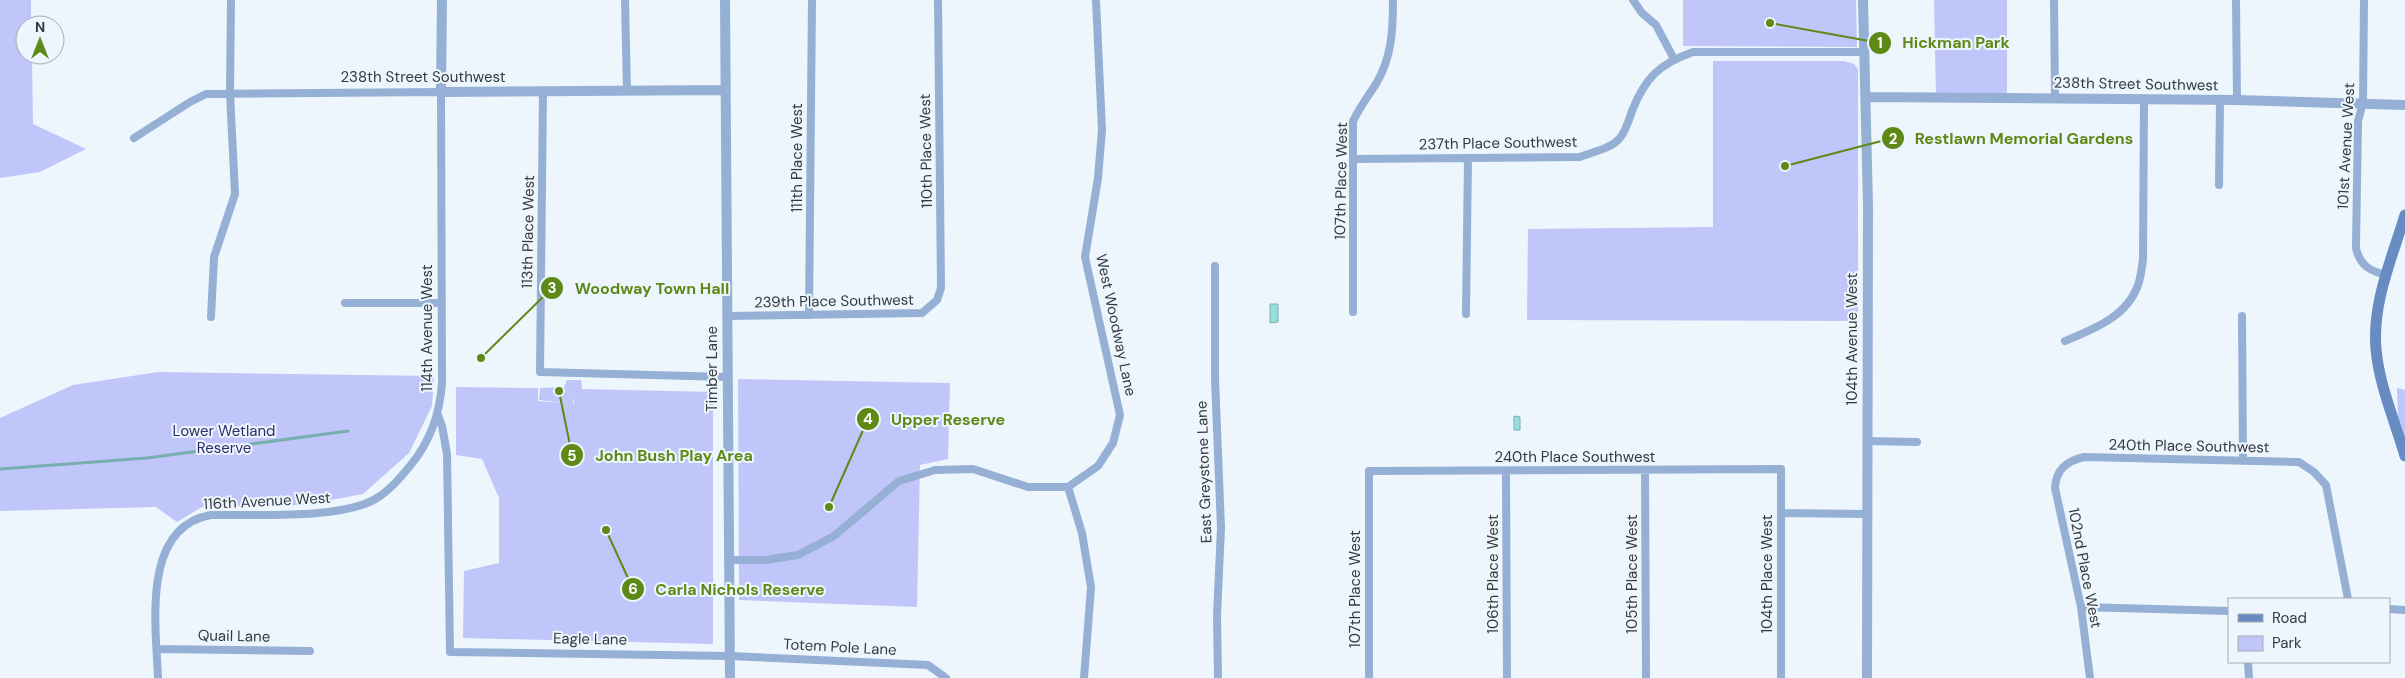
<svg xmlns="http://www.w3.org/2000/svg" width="2405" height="678" font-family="'DM Sans',sans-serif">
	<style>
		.green { fill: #c0c6f9 }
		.water { fill: #96dfdd; stroke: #78aead }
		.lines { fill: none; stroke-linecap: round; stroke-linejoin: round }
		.stream { stroke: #78aead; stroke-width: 3 }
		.minor { stroke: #96afd4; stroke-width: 8 }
		.tertiary { stroke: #96afd4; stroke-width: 10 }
		.secondary { stroke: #688cc1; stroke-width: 11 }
		.labels { text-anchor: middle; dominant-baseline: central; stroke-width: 4; stroke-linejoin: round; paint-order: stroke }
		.street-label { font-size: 15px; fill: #333a3e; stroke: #edf6fd }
		.park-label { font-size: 15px; fill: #2c2c68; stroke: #edf6fd }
		.leader { fill: none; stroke: #5e8917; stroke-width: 2 }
		.callout-dot { fill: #5e8917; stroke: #edf6fd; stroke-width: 2 }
		.mark-label { font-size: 15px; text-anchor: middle; font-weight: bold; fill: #fff }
		.callout-label { font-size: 16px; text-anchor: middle; font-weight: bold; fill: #5e8917; stroke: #edf6fd; stroke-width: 4; stroke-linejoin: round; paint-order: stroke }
	</style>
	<rect width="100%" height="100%" fill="#edf6fd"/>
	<path class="green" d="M 0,0 L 31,0 L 31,25 L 25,25 L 25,55 L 32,55 L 33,124 L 86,149 L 40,172 L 0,178 Z
		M 1683,0 L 1856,0 L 1857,47 L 1683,46 Z
		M 1934,0 L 2007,0 L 2007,98 L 1936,98 Z
		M 1713,61 L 1844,61 L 1854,64 L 1858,69 L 1858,321 L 1527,320 L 1528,229 L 1713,227 Z
		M 158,372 L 434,376 L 432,406 L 409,453 L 363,494 L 304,505 L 202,507 L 177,522 L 156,507 L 0,511 L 0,418 L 73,385 Z
		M 738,379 L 950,383 L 948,459 L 920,465 L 917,607 L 739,600 Z
		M 567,380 L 581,380 L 582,389 L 713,392 L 713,644 L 463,638 L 464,571 L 499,563 L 499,498 L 482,459 L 456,455 L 456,387 L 538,388 L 538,401 L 574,404 L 574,396 L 573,404 L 539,400 L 540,388 L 564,387 Z
		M 2397,388 L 2405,390 L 2405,437 L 2398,417 Z"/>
	<path class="water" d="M 1270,304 L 1278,304 L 1278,322 L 1270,323 Z
		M 1514,416 L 1520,417 L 1520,430 L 1514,430 Z"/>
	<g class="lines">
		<path class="stream" d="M 0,469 L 147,458 L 348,431"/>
		<path class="minor" d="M 625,0 L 627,91
			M 1633,0 L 1642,13 L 1656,25 L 1674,59
			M 2054,0 L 2055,98
			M 2236,0 L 2237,100
			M 2364,0 L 2363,103 L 2358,121 L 2356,248 C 2360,266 2370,271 2386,275
			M 543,92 L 540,372 L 727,377
			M 134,138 L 190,102 L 206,94 L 441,92 L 442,383 C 440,413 430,442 410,466 C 400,478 390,490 377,498 C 342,520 255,514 211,515 C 141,527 156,626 158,678
			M 1353,159 L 1580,157 C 1592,152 1610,149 1619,139 C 1625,133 1629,120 1632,111 C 1645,78 1659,64 1693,52 L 1864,52
			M 2219,185 L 2220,100
			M 1215,266 L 1215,379 L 1221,528 L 1217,615 L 1218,678
			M 345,303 L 442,303
			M 1353,312 L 1353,121 C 1360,107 1368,96 1376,84 C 1392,57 1393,30 1393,0
			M 1466,314 L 1468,158
			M 809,315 L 812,0
			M 727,316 L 922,313 L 937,300 L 941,288 L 938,0
			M 2242,316 L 2243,461
			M 211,317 L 214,257 L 235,194 L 230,93 L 231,0
			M 2065,341 C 2094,329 2129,316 2139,282 C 2141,275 2142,266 2143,259 L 2144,100
			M 438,415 L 442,426 L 447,454 L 450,652 L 729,656 L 928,665 L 946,678
			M 1867,441 L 1917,442
			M 1645,470 L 1646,678
			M 1506,471 L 1507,678
			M 1068,487 L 1098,466 L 1113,443 L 1120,415 L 1085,257 L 1098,178 L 1102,130 L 1096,0
			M 1068,487 L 1082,533 L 1091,587 L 1084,678
			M 1781,513 L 1867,514
			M 729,560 L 765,560 L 798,555 L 834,536 L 899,481 L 935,470 L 973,469 L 1028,487 L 1068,487
			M 2081,607 L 2229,611
			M 2389,609 L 2405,610
			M 157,649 L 310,651
			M 2248,662 L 2249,678
			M 1369,678 L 1369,471 L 1781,469 L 1781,678
			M 2090,678 L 2081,607 L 2055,488 C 2056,469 2067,461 2084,457 L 2299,462 L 2314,472 L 2326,485 L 2348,599"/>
		<path class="tertiary" d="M 442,0 L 441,92 L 725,90
			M 725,0 L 730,678
			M 1863,0 L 1868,205 L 1867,678
			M 1866,97 L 2237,100 L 2405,105"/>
		<path class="secondary" d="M 2405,215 C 2392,258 2372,303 2376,349 C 2379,385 2395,421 2405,456"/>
	</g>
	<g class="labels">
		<g class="street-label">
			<text x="423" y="77">238th Street Southwest</text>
			<text transform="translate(2136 84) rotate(1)">238th Street Southwest</text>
			<text transform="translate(1498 143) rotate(-1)">237th Place Southwest</text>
			<text transform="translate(2346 146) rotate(-87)">101st Avenue West</text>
			<text transform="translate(926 151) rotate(-91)">110th Place West</text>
			<text transform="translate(797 158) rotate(-90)">111th Place West</text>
			<text transform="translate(1341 181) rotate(-89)">107th Place West</text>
			<text transform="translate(528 232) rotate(-89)">113th Place West</text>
			<text transform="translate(834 301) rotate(-1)">239th Place Southwest</text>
			<text transform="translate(1116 325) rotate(78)">West Woodway Lane</text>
			<text transform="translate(427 328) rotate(-90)">114th Avenue West</text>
			<text transform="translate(1852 339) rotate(-90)">104th Avenue West</text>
			<text transform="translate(712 369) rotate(-90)">Timber Lane</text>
			<text transform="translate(2189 446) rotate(1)">240th Place Southwest</text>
			<text x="1575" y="457">240th Place Southwest</text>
			<text transform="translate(1204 472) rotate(-92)">East Greystone Lane</text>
			<text transform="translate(267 501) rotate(-3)">116th Avenue West</text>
			<text transform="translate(2085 568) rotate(79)">102nd Place West</text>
			<text transform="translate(1493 574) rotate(-90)">106th Place West</text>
			<text transform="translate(1632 574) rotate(-90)">105th Place West</text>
			<text transform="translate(1767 574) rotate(-90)">104th Place West</text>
			<text transform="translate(1355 589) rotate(-90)">107th Place West</text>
			<text transform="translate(234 636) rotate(1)">Quail Lane</text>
			<text transform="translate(590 639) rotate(1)">Eagle Lane</text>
			<text transform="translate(840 647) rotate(3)">Totem Pole Lane</text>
		</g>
		<g class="park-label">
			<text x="224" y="431">Lower Wetland<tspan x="224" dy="17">Reserve</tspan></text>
		</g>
	</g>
	<path class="leader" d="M1770 23L1880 43M1785 166L1893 138M481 358L552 288M829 507L868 419M559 391L572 455M606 530L633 589"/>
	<g class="callout-dot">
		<circle cx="1770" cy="23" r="5"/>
		<circle cx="1785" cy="166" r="5"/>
		<circle cx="481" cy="358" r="5"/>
		<circle cx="829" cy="507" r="5"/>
		<circle cx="559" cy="391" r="5"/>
		<circle cx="606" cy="530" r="5"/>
		<circle cx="1880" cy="43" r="12"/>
		<circle cx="1893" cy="138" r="12"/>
		<circle cx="552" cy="288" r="12"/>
		<circle cx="868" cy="419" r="12"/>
		<circle cx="572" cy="455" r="12"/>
		<circle cx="633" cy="589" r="12"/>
	</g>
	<g class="mark-label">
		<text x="1880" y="48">1</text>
		<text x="1893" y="144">2</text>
		<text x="552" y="293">3</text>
		<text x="868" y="424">4</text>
		<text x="572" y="461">5</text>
		<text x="633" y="594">6</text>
	</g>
	<g class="callout-label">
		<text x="1956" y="48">Hickman Park</text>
		<text x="2024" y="144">Restlawn Memorial Gardens</text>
		<text x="652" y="294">Woodway Town Hall</text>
		<text x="948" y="425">Upper Reserve</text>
		<text x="674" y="461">John Bush Play Area</text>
		<text x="740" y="595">Carla Nichols Reserve</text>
	</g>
	<rect x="2228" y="598" width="162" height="65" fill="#edf6fd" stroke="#a3abb1"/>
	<rect x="2238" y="614" width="25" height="8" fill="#688cc1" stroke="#a3abb1"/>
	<text x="2272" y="623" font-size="15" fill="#333a3e">Road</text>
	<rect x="2238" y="636" width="25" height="15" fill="#c0c6f9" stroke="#a3abb1"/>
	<text x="2272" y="648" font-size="15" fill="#333a3e">Park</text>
	<g transform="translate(40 40)"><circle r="24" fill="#edf6fd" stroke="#a3abb1"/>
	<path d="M0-4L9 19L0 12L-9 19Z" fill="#5e8917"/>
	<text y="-8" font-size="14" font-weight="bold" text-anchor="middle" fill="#333a3e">N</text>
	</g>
</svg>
